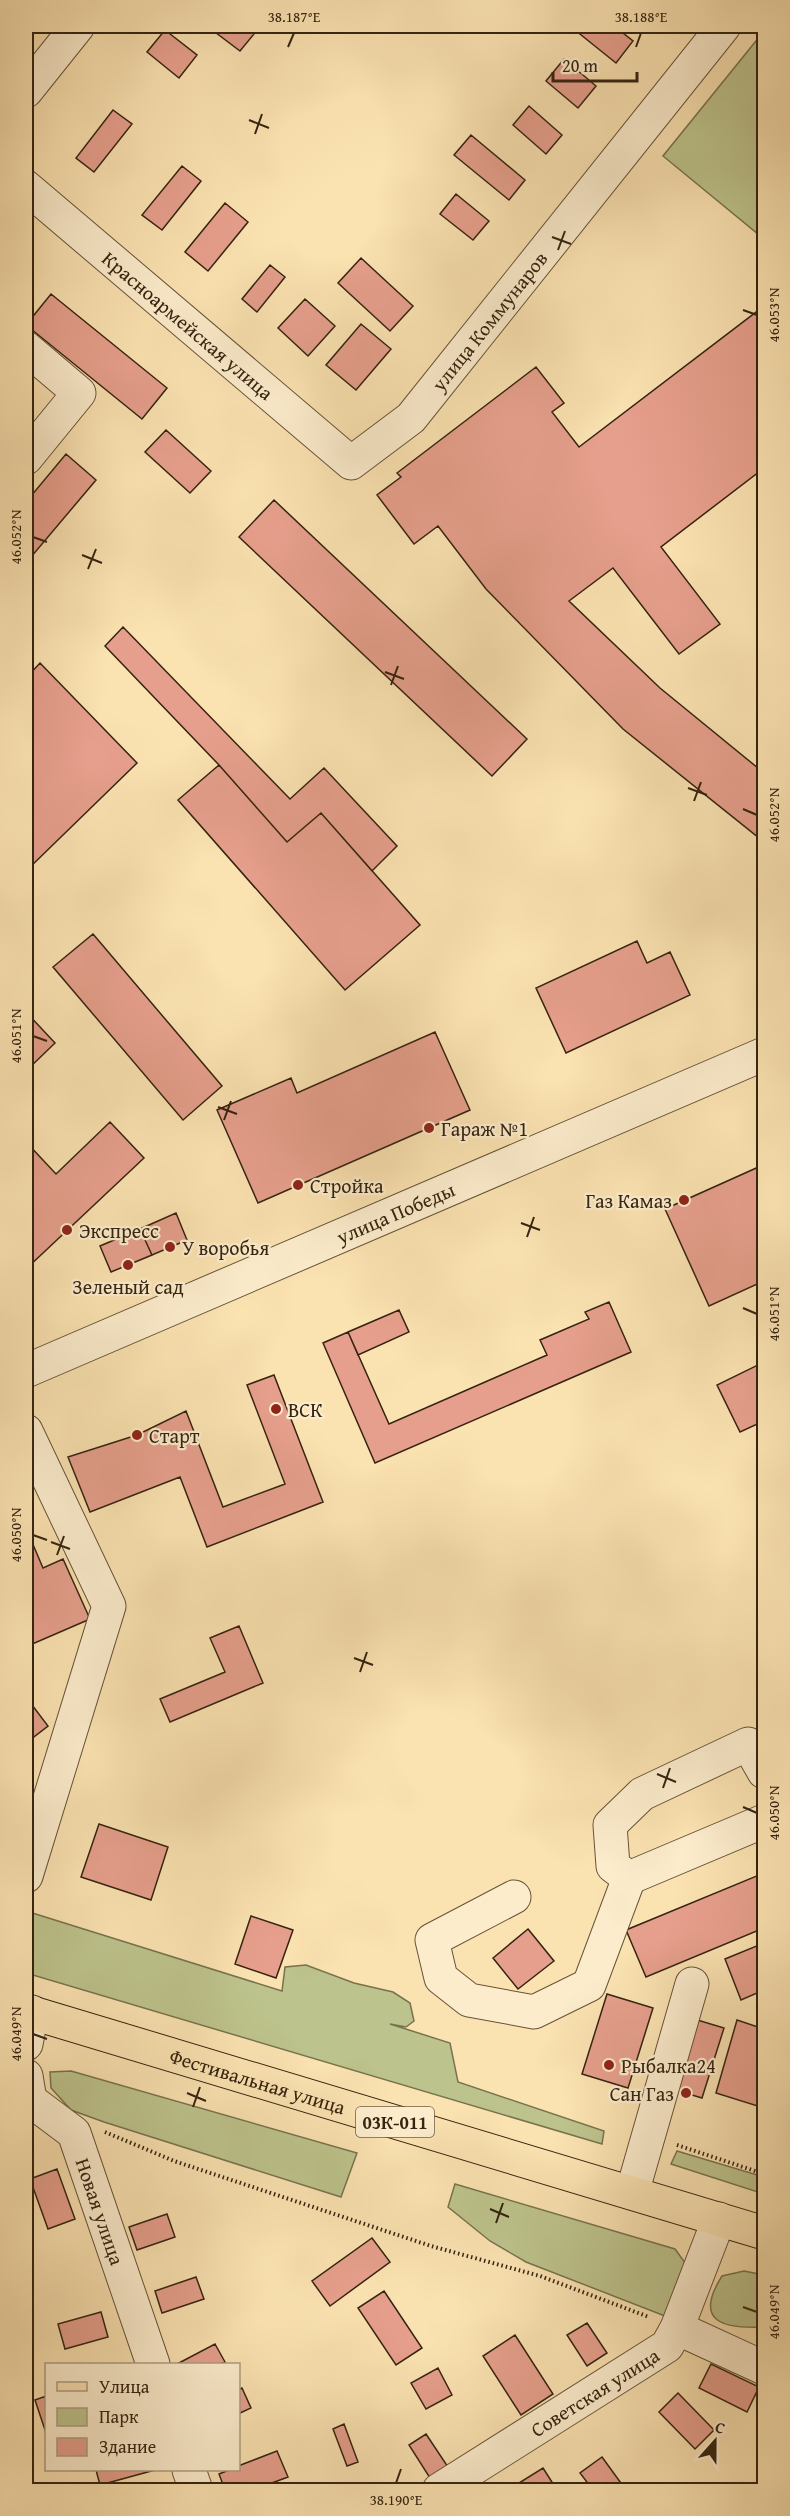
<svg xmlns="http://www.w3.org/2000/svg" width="790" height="2516" font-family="'Gentium Book Plus',serif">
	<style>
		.green { fill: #bdc38c; stroke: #78734e; stroke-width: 1.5 }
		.building { fill: #e69f8c; stroke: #342310; stroke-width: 1.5 }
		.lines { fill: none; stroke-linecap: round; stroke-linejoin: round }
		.minor-casing { stroke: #665338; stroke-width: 35 }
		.major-casing { stroke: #342310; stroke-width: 35 }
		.path { stroke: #342310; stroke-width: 4; stroke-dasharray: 1.5 3; stroke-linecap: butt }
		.minor { stroke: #fceccc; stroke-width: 33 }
		.major { stroke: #fbe2b1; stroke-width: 33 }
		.ticks { fill: none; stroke: #342310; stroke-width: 2 }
		.poi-dot { fill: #8f2418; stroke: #fceccc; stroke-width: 2 }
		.labels { text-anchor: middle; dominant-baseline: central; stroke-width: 4.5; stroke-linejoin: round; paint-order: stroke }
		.shield { fill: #fceccc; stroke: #705f48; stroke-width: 1.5 }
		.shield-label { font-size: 18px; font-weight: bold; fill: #342310 }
		.street-label { font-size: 20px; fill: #342310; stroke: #fceccc }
		.poi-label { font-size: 20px; fill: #342310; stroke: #fceccc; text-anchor: start }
		.neatline { fill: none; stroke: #342310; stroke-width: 2 }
		.ticks-label { font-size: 15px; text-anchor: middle; fill: #342310 }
	</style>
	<rect width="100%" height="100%" fill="#fbe2b1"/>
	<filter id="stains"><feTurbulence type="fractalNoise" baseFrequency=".00333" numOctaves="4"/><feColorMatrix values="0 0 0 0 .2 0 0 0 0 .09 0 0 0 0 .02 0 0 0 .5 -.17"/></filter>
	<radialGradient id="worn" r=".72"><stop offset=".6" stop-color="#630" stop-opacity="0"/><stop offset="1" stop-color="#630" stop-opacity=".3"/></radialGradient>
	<path class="green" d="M 764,31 L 764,239 L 663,156 Z
		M 26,1911 L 282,1991 L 285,1967 L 306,1965 L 354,1983 L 393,1992 L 410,2003 L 414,2021 L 406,2027 L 390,2024 L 450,2043 L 458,2082 L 604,2131 L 602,2144 L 26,1973 Z
		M 71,2071 L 357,2153 L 341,2197 L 104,2122 L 71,2110 L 51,2088 L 50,2072 Z
		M 677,2151 L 764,2177 L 764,2194 L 671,2164 Z
		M 455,2184 L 675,2249 L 686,2264 L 665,2316 L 526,2262 L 490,2241 L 448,2207 Z
		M 744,2271 L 764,2275 L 764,2327 C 723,2329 693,2322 722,2276 Z"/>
	<path class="building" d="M 207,26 L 243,26 L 254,34 L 240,51 Z
		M 570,26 L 614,26 L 633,41 L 616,63 Z
		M 165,30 L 197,55 L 179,78 L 147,52 Z
		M 564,59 L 596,86 L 578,108 L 546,81 Z
		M 529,106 L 562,135 L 546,154 L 513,125 Z
		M 113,110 L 132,124 L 94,172 L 76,158 Z
		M 471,135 L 525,180 L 509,200 L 454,155 Z
		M 182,166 L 201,181 L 162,230 L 142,215 Z
		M 456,194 L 489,221 L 473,240 L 440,214 Z
		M 225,203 L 248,222 L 208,271 L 185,252 Z
		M 361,258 L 413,306 L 390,331 L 338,283 Z
		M 270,265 L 285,277 L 257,312 L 242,299 Z
		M 51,294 L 167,388 L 142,419 L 26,325 Z
		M 305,299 L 335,326 L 308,356 L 278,328 Z
		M 764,306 L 764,468 L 661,547 L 720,624 L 679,654 L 613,568 L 569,601 L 660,688 L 764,773 L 764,842 L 623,729 L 486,589 L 438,526 L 414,544 L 377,495 L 401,477 L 397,473 L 536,367 L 564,403 L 552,412 L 579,447 Z
		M 361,324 L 391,349 L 356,390 L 326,365 Z
		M 166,430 L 211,471 L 190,493 L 145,452 Z
		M 66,454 L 96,480 L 26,563 L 26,502 Z
		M 274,500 L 527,739 L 492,776 L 239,537 Z
		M 123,627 L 290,799 L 324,768 L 397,846 L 372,871 L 321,813 L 287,842 L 219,765 L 105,646 Z
		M 40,663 L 137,763 L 26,871 L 26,678 Z
		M 219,765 L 287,842 L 321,813 L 420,925 L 345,990 L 178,800 Z
		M 93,934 L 222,1086 L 183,1120 L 53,967 Z
		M 637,941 L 647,963 L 670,952 L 690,995 L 566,1053 L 536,988 Z
		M 26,1012 L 55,1043 L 26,1071 Z
		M 435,1032 L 470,1110 L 258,1203 L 217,1110 L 291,1078 L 297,1093 Z
		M 110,1122 L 144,1158 L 26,1269 L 26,1142 L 56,1174 Z
		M 763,1165 L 764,1281 L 709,1306 L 665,1209 Z
		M 176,1213 L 187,1240 L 152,1255 L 140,1229 Z
		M 140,1229 L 152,1255 L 111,1272 L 100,1246 Z
		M 609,1302 L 631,1352 L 375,1463 L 323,1343 L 348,1332 L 389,1424 L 547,1355 L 540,1340 L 589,1319 L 585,1312 Z
		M 399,1310 L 409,1332 L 358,1355 L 348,1332 Z
		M 764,1362 L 764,1421 L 740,1432 L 717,1385 Z
		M 274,1375 L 323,1502 L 207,1547 L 180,1477 L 90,1512 L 68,1457 L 137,1435 L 186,1411 L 223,1507 L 285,1484 L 247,1385 Z
		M 26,1528 L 43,1568 L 63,1559 L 90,1619 L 30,1645 L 26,1636 Z
		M 239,1626 L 263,1683 L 170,1722 L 160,1699 L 225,1672 L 210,1638 Z
		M 26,1697 L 48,1726 L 26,1743 Z
		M 99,1824 L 168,1847 L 151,1900 L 81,1877 Z
		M 764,1873 L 764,1928 L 646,1977 L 626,1930 Z
		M 251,1916 L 293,1930 L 276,1978 L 235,1964 Z
		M 528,1929 L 554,1961 L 518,1989 L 493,1958 Z
		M 764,1943 L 764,1990 L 741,2000 L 725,1959 Z
		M 607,1994 L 653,2008 L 628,2088 L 582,2074 Z
		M 694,2019 L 724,2028 L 702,2098 L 672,2089 Z
		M 737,2020 L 764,2029 L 764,2108 L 716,2093 Z
		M 57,2169 L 75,2219 L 48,2229 L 30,2179 Z
		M 167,2214 L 175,2237 L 137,2250 L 129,2227 Z
		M 372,2238 L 390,2262 L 330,2306 L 312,2281 Z
		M 196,2277 L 204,2299 L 162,2313 L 155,2291 Z
		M 384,2291 L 422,2348 L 396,2365 L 358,2308 Z
		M 101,2312 L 108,2337 L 65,2349 L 58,2324 Z
		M 587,2323 L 607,2353 L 587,2366 L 567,2335 Z
		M 515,2335 L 553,2394 L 521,2415 L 483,2356 Z
		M 215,2344 L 225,2362 L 220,2364 L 177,2364 Z
		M 711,2364 L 759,2387 L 747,2412 L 699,2388 Z
		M 438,2368 L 452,2395 L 426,2409 L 411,2383 Z
		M 242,2388 L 251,2408 L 238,2414 L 238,2390 Z
		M 678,2393 L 714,2430 L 695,2449 L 659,2412 Z
		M 46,2396 L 46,2433 L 35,2400 Z
		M 344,2424 L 358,2462 L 347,2466 L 333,2429 Z
		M 426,2434 L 448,2467 L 430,2478 L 409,2445 Z
		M 277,2451 L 288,2477 L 253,2490 L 225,2490 L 219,2474 L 229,2470 L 238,2470 L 238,2466 Z
		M 602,2457 L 626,2490 L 593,2490 L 580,2473 Z
		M 543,2468 L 557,2490 L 524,2490 L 519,2483 Z
		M 96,2470 L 155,2470 L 100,2485 Z"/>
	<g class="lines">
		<g class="minor-casing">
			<g id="minor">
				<path d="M 26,91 L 78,26"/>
				<path id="s1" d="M 26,187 L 351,463 L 411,418 L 724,26"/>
				<path d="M 26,348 L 79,393 L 26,458"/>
				<path id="s2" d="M 26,1371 L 764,1054"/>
				<path d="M 26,1431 L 109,1606 L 26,1876"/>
				<path d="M 764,1772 L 748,1744 L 642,1794 L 610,1825 L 613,1866 L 629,1878 L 764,1821"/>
				<path d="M 514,1897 L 432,1940 L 441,1978 L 469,2000 L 534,2012 L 589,1985 L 629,1878"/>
				<path d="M 26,2044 L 32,2012"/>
				<path id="s3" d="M 26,2076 L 30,2100 L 74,2133 L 153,2364"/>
				<path d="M 632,2193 L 692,1984"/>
				<path d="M 677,2328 L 764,2368"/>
				<path d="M 189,2470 L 196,2490"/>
				<path id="s4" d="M 439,2490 L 667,2346 L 677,2328 L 719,2219"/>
			</g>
		</g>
		<g class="major-casing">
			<g id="major">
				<path id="s5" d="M 26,2011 L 764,2233"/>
			</g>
		</g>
		<path class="path" d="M 105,2132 L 174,2161 L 431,2246 L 540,2276 L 649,2317
			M 677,2145 L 764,2174"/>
		<use href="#minor" class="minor"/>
		<use href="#major" class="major"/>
	</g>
	<path class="ticks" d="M 288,47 L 294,33M 636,47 L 641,33M 249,120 L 269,128M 255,134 L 262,114M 552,237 L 571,244M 558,250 L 565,231M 743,310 L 757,315M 33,537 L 47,542M 82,555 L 102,563M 88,569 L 96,549M 385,672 L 404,679M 391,685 L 398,666M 688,788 L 707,795M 694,801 L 701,782M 743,809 L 757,815M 33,1036 L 47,1041M 218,1107 L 237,1114M 224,1120 L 231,1101M 521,1223 L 540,1230M 527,1237 L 534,1217M 743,1308 L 757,1314M 33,1535 L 47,1540M 51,1542 L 70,1549M 57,1555 L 64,1536M 354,1658 L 373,1665M 360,1672 L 367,1652M 657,1774 L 676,1782M 663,1788 L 670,1768M 743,1807 L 757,1813M 33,2034 L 47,2039M 187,2093 L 206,2101M 193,2107 L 200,2087M 490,2209 L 509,2217M 496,2223 L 503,2203M 743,2307 L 757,2312M 396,2483 L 401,2469"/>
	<g class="poi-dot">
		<circle cx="429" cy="1128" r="6"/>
		<circle cx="298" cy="1185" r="6"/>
		<circle cx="684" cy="1200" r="6"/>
		<circle cx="67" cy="1230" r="6"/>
		<circle cx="170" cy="1247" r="6"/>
		<circle cx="128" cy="1265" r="6"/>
		<circle cx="276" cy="1409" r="6"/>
		<circle cx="137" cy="1435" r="6"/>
		<circle cx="609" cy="2065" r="6"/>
		<circle cx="686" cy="2093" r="6"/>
	</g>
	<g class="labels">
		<rect class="shield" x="356" y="2107" width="78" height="30" rx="4.5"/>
		<g class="shield-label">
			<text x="395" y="2122">03К-011</text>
		</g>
		<g class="street-label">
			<text stroke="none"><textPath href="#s1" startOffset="626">улица Коммунаров</textPath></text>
			<text stroke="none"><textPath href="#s1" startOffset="213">Красноармейская улица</textPath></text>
			<text stroke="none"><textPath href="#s2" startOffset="402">улица Победы</textPath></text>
			<text stroke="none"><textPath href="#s5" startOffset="242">Фестивальная улица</textPath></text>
			<text stroke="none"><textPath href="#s3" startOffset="162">Новая улица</textPath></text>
			<text stroke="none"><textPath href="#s4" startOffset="184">Советская улица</textPath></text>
		</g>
		<g class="poi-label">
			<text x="441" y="1128">Гараж №1</text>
			<text x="310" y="1185">Стройка</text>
			<text x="672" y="1200" text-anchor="end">Газ Камаз</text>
			<text x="79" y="1230">Экспресс</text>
			<text x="182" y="1247">У воробья</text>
			<text x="128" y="1286" text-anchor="middle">Зеленый сад</text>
			<text x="288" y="1409">ВСК</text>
			<text x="149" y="1435">Старт</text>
			<text x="621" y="2065">Рыбалка24</text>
			<text x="674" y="2093" text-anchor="end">Сан Газ</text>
		</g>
	</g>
	<rect width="790" height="2516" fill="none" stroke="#fbe2b1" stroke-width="66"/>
	<rect x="45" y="2363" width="195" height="108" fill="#fceccc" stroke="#ac9c81" stroke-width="1.5"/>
	<rect x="57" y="2382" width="30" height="9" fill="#fbe2b1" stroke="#ac9c81" stroke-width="1.5"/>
	<text x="99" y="2393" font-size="18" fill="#342310">Улица</text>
	<rect x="57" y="2408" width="30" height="18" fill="#bdc38c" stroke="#ac9c81" stroke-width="1.5"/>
	<text x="99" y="2423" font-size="18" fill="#342310">Парк</text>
	<rect x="57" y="2438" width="30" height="18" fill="#e69f8c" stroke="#ac9c81" stroke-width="1.5"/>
	<text x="99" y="2453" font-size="18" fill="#342310">Здание</text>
	<g transform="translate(715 2441) rotate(21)" stroke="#fceccc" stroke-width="4.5" paint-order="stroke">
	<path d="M0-4.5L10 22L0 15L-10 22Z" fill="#342310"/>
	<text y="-9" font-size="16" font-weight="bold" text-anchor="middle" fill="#342310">С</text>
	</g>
	<path d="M553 72v9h84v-9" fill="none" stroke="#342310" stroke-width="3"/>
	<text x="562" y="72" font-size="18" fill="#342310" stroke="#fceccc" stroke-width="4.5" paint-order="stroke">20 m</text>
	<rect x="33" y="33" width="724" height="2450" class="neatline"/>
	<g class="ticks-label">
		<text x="294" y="22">38.187°E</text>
		<text x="641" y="22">38.188°E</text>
		<text transform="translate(774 315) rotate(-90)" y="5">46.053°N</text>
		<text transform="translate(16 537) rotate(-90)" y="5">46.052°N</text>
		<text transform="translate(774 815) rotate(-90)" y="5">46.052°N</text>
		<text transform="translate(16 1036) rotate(-90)" y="5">46.051°N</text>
		<text transform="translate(774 1314) rotate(-90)" y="5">46.051°N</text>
		<text transform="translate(16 1535) rotate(-90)" y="5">46.050°N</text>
		<text transform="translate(774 1813) rotate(-90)" y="5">46.050°N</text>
		<text transform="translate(16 2034) rotate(-90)" y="5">46.049°N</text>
		<text transform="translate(774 2312) rotate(-90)" y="5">46.049°N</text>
		<text x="396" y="2505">38.190°E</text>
	</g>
	<rect width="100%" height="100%" filter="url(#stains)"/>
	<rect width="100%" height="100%" fill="url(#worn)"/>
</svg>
